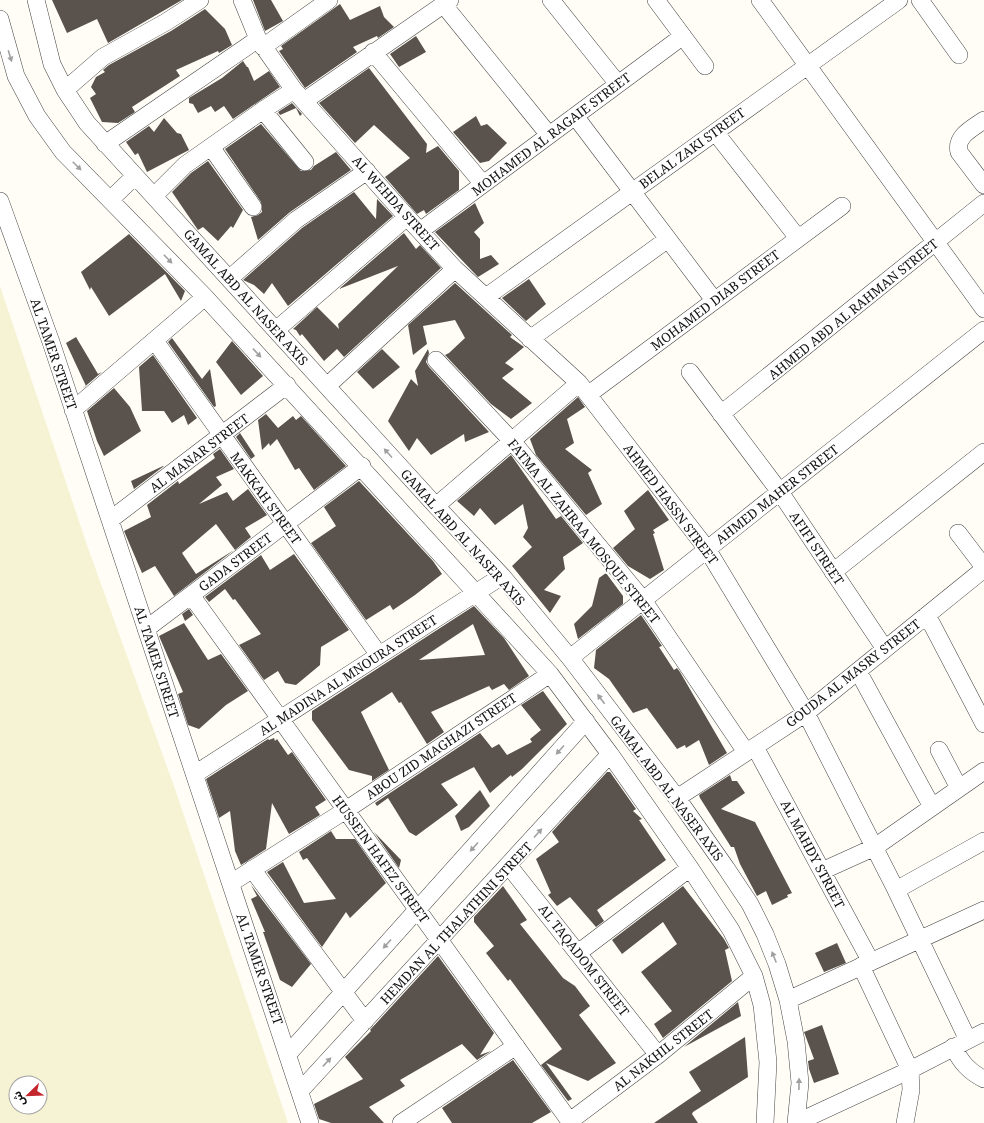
<svg xmlns="http://www.w3.org/2000/svg" width="984" height="1123" font-family="'Noto Serif','Noto Sans Arabic',serif">
	<style>
		.farmland { fill: #f6f3d4; fill-rule: evenodd }
		.building { fill: #5a524d; fill-rule: evenodd }
		.lines { fill: none; stroke-linecap: round; stroke-linejoin: round }
		.minor-casing { stroke: #444; stroke-width: 18 }
		.minor { stroke: #fff; stroke-width: 17 }
		.oneway { fill: #a0a0a0 }
		.labels { text-anchor: middle; dominant-baseline: central; stroke-width: 4; stroke-linejoin: round; paint-order: stroke }
		.street-label { font-size: 13px; fill: #111; stroke: #fff }
	</style>
	<rect width="100%" height="100%" fill="#fffdf5"/>
	<path class="farmland" d="M 0,286 L 88,548 L 174,786 L 288,1123 L 0,1123 ZM 16,1083 L 40,1083 L 40,1107 L 16,1107 Z"/>
	<path class="building" d="M 52,0 L 182,0 L 108,43 L 97,19 L 67,33 Z
		M 253,0 L 271,0 L 283,21 L 265,31 Z
		M 340,4 L 350,20 L 380,6 L 384,17 L 394,27 L 378,38 L 377,36 L 353,47 L 357,52 L 305,88 L 279,51 L 283,49 L 281,46 Z
		M 205,9 L 225,29 L 232,45 L 219,53 L 218,51 L 176,70 L 180,76 L 132,107 L 135,112 L 118,123 L 102,122 L 90,98 L 96,94 L 91,87 L 96,77 L 105,72 L 103,70 L 109,65 L 171,31 Z
		M 416,36 L 426,52 L 399,67 L 390,54 Z
		M 243,61 L 247,67 L 248,67 L 254,81 L 269,71 L 280,87 L 233,119 L 224,106 L 215,112 L 211,106 L 198,113 L 193,104 L 189,103 L 189,98 L 222,78 Z
		M 369,68 L 427,144 L 426,153 L 438,146 L 459,171 L 459,190 L 426,214 L 424,210 L 417,214 L 385,177 L 410,158 L 374,125 L 355,143 L 319,103 Z
		M 292,103 L 302,114 L 300,116 L 296,108 L 280,115 L 278,112 Z
		M 476,116 L 481,126 L 487,124 L 507,143 L 489,161 L 480,163 L 453,132 Z
		M 164,118 L 177,133 L 181,134 L 189,150 L 147,172 L 138,153 L 135,155 L 126,142 L 149,126 L 154,132 Z
		M 261,124 L 301,171 L 311,170 L 314,166 L 336,152 L 351,170 L 290,212 L 258,240 L 251,217 L 258,215 L 262,212 L 261,202 L 225,149 Z
		M 208,161 L 243,210 L 233,228 L 231,226 L 218,241 L 203,227 L 198,230 L 172,192 L 191,173 Z
		M 354,192 L 376,219 L 377,199 L 393,216 L 288,306 L 272,283 L 264,294 L 254,285 L 243,280 L 302,228 Z
		M 475,203 L 484,223 L 474,232 L 480,239 L 480,259 L 491,255 L 499,264 L 478,277 L 435,232 Z
		M 404,233 L 416,249 L 420,245 L 441,268 L 344,357 L 337,349 L 324,361 L 302,334 L 300,336 L 296,330 L 293,329 L 317,307 L 339,329 L 338,324 L 398,266 L 339,289 Z
		M 129,234 L 185,291 L 181,301 L 165,274 L 109,316 L 91,287 L 90,290 L 81,272 Z
		M 529,279 L 546,304 L 526,321 L 502,298 Z
		M 455,283 L 512,335 L 510,337 L 524,347 L 505,363 L 514,369 L 502,378 L 532,403 L 511,419 L 491,404 L 445,355 L 449,353 L 465,338 L 455,320 L 423,326 L 427,344 L 413,355 L 408,325 Z
		M 76,337 L 98,374 L 102,372 L 82,389 L 86,386 L 66,343 Z
		M 172,338 L 202,379 L 210,369 L 216,406 L 214,407 L 168,342 Z
		M 232,341 L 263,376 L 241,395 L 216,362 Z
		M 382,349 L 400,367 L 373,389 L 357,372 Z
		M 428,349 L 429,353 L 426,362 L 429,367 L 489,432 L 465,442 L 464,434 L 431,455 L 417,438 L 409,451 L 388,421 L 411,379 L 418,386 L 415,371 Z
		M 153,355 L 197,418 L 188,425 L 184,415 L 172,423 L 164,411 L 142,411 L 139,367 Z
		M 114,388 L 130,407 L 141,431 L 104,456 L 97,441 L 87,411 Z
		M 578,397 L 585,407 L 567,419 L 574,443 L 565,449 L 592,470 L 588,473 L 602,504 L 586,515 L 536,455 L 530,439 Z
		M 266,414 L 278,428 L 293,416 L 296,420 L 301,416 L 346,466 L 314,490 L 299,468 L 295,470 L 277,439 L 270,446 L 269,443 L 262,450 L 258,420 Z
		M 240,433 L 255,456 L 251,459 L 236,437 Z
		M 220,449 L 234,469 L 216,477 L 222,485 L 199,504 L 227,492 L 233,501 L 248,489 L 267,515 L 245,528 L 251,537 L 235,550 L 216,524 L 182,553 L 196,574 L 234,550 L 174,596 L 155,566 L 142,573 L 124,531 L 151,517 L 147,505 L 178,481 L 179,484 L 215,458 L 213,454 Z
		M 511,455 L 556,519 L 561,516 L 583,543 L 563,557 L 565,569 L 544,590 L 561,596 L 550,613 L 512,566 L 532,547 L 523,537 L 528,528 L 523,504 L 495,525 L 480,508 L 474,516 L 457,501 Z
		M 163,466 L 164,466 L 134,489 L 131,481 Z
		M 359,481 L 433,561 L 442,574 L 415,595 L 393,610 L 390,605 L 366,620 L 311,543 L 336,526 L 324,507 Z
		M 648,490 L 669,520 L 653,530 L 655,533 L 653,534 L 664,570 L 650,579 L 628,566 L 613,548 L 635,529 L 624,511 Z
		M 294,554 L 349,630 L 321,647 L 320,665 L 296,685 L 285,683 L 278,671 L 264,680 L 239,645 L 261,634 L 235,599 L 233,600 L 225,589 L 209,602 L 205,597 L 261,555 L 270,570 Z
		M 606,573 L 623,596 L 623,604 L 578,639 L 574,624 L 592,606 L 599,578 Z
		M 474,606 L 504,638 L 529,676 L 509,690 L 504,684 L 492,690 L 489,686 L 431,712 L 444,732 L 427,744 L 401,702 L 399,703 L 392,692 L 361,712 L 389,770 L 372,781 L 372,776 L 349,770 L 312,720 L 312,711 ZM 473,624 L 485,655 L 419,660 Z
		M 189,609 L 193,615 L 185,621 L 182,614 Z
		M 641,615 L 662,646 L 659,647 L 674,670 L 677,668 L 680,672 L 727,753 L 709,765 L 699,740 L 686,748 L 685,745 L 677,749 L 647,708 L 633,713 L 609,679 L 594,668 L 596,650 Z
		M 184,623 L 208,660 L 221,654 L 248,691 L 226,705 L 199,729 L 188,725 L 178,694 L 183,692 L 159,636 Z
		M 543,691 L 567,724 L 522,769 L 512,777 L 511,775 L 490,793 L 474,767 L 441,784 L 458,805 L 416,836 L 409,832 L 388,798 L 377,806 L 375,803 L 480,733 L 492,748 L 499,744 L 507,755 L 532,742 L 530,739 L 541,730 L 521,705 Z
		M 274,738 L 275,741 L 277,739 L 288,755 L 292,752 L 326,800 L 315,807 L 320,815 L 289,834 L 272,803 L 266,849 L 241,865 L 235,851 L 230,811 L 219,818 L 206,779 L 268,739 L 269,740 Z
		M 607,772 L 610,772 L 636,809 L 633,811 L 642,819 L 639,820 L 666,860 L 597,910 L 604,921 L 596,927 L 570,897 L 557,906 L 548,895 L 551,893 L 536,859 L 559,842 L 552,832 Z
		M 730,775 L 732,781 L 737,781 L 745,793 L 721,809 L 755,822 L 792,893 L 787,895 L 788,897 L 772,905 L 766,891 L 757,896 L 740,864 L 734,847 L 731,847 L 700,798 L 699,795 Z
		M 480,790 L 490,806 L 469,827 L 461,831 L 455,816 Z
		M 331,831 L 336,839 L 355,839 L 386,883 L 350,918 L 346,912 L 322,947 L 267,872 L 283,862 L 304,903 L 336,899 L 307,858 L 303,860 L 299,852 Z
		M 374,832 L 401,860 L 399,868 Z
		M 251,885 L 311,964 L 292,987 L 280,980 L 263,932 L 265,932 L 251,899 L 257,896 Z
		M 503,886 L 527,920 L 520,924 L 563,978 L 575,986 L 590,1006 L 579,1015 L 616,1063 L 588,1081 L 546,1063 L 572,1099 L 568,1101 L 541,1065 L 562,1049 L 510,979 L 508,981 L 486,953 L 494,946 L 474,922 L 474,917 Z
		M 683,886 L 724,939 L 729,948 L 725,950 L 732,981 L 663,1038 L 654,1024 L 672,1011 L 641,972 L 677,944 L 663,922 L 622,954 L 612,940 Z
		M 837,943 L 846,963 L 824,972 L 815,953 Z
		M 438,956 L 494,1033 L 480,1055 L 491,1051 L 477,1060 L 462,1044 L 400,1080 L 405,1086 L 369,1107 L 384,1123 L 331,1123 L 319,1119 L 314,1104 L 363,1079 L 345,1057 L 371,1031 L 370,1030 Z
		M 738,1002 L 741,1016 L 684,1047 Z
		M 822,1025 L 839,1074 L 814,1083 L 809,1069 L 808,1061 L 814,1059 L 804,1032 Z
		M 745,1037 L 748,1077 L 693,1112 L 692,1114 L 698,1123 L 654,1123 L 701,1091 L 689,1072 Z
		M 513,1060 L 551,1112 L 532,1123 L 452,1123 L 442,1108 Z"/>
	<g class="lines">
		<g class="minor-casing">
			<path id="minor" d="M 36,0 L 52,64 L 65,90 L 87,123 L 436,506 L 502,576 L 570,658 L 677,798 L 726,868 L 750,904 L 765,934 L 777,964 L 788,1000 L 796,1041 L 800,1083 L 796,1123
				M 242,0 L 258,39 L 294,90 L 407,217 L 455,269 L 579,383 L 707,549 L 806,713 L 896,890 L 968,1040
				M 551,0 L 618,84
				M 656,0 L 705,66
				M 760,0 L 984,309
				M 920,0 L 959,55
				M 443,4 L 549,135
				M 0,19 L 16,76 L 37,116 L 63,152 L 205,297 L 550,674 L 610,754 L 690,868 L 731,930 L 754,976 L 762,1005 L 768,1062 L 765,1123
				M 263,47 L 329,0
				M 373,52 L 483,184
				M 65,90 L 103,57 L 166,22 L 200,0
				M 304,101 L 450,0
				M 263,110 L 305,162
				M 575,116 L 714,300
				M 984,120 C 973,128 955,136 959,152 L 984,185
				M 715,132 L 798,238
				M 105,144 L 258,39
				M 211,147 L 253,207
				M 154,196 L 185,165 L 263,110 L 294,90
				M 111,199 L 135,176
				M 0,201 L 51,342 L 310,1123
				M 420,231 L 683,36
				M 230,278 L 296,220 L 367,171
				M 486,297 L 899,0
				M 276,330 L 407,217
				M 530,339 L 668,239
				M 155,341 L 379,655
				M 436,360 L 512,441 L 643,600 L 746,752
				M 690,372 L 780,492 L 885,649
				M 327,386 L 455,269
				M 589,394 L 842,206
				M 73,410 L 205,297
				M 721,414 L 984,203
				M 436,506 L 579,383
				M 110,520 L 287,385
				M 958,533 L 984,567
				M 833,572 L 984,452
				M 191,595 L 571,1123
				M 927,615 L 984,724
				M 146,629 L 362,466
				M 570,658 L 984,330
				M 858,671 L 932,807
				M 755,747 L 871,962
				M 939,750 L 959,788
				M 195,774 L 502,576
				M 677,798 L 806,713 L 984,569
				M 509,866 L 658,1055
				M 252,869 L 365,1021
				M 822,871 L 875,847 L 984,771
				M 231,883 L 346,810 L 550,674
				M 896,890 L 984,841
				M 578,953 L 690,868
				M 861,966 L 910,1070 L 911,1090 L 905,1123
				M 788,1000 L 984,910
				M 953,1047 C 961,1062 969,1072 984,1079
				M 288,1054 L 586,721
				M 300,1091 L 610,754
				M 570,1121 L 658,1055 L 754,976
				M 401,1123 L 516,1046
				M 796,1123 L 910,1070 L 984,1032"/>
		</g>
		<use href="#minor" class="minor"/>
	</g>
	<defs><path id="oneway-solid" d="M-6-.8H1V-3.2L6.5 0L1 3.2V.8H-6Z"/></defs>
	<g class="oneway">
		<use href="#oneway-solid" transform="translate(10 56) rotate(73)"/>
		<use href="#oneway-solid" transform="translate(77 166) rotate(45)"/>
		<use href="#oneway-solid" transform="translate(168 259) rotate(46)"/>
		<use href="#oneway-solid" transform="translate(257 353) rotate(47)"/>
		<use href="#oneway-solid" transform="translate(388 453) rotate(-132)"/>
		<use href="#oneway-solid" transform="translate(601 699) rotate(-127)"/>
		<use href="#oneway-solid" transform="translate(560 750) rotate(132)"/>
		<use href="#oneway-solid" transform="translate(538 833) rotate(-48)"/>
		<use href="#oneway-solid" transform="translate(474 847) rotate(132)"/>
		<use href="#oneway-solid" transform="translate(387 944) rotate(132)"/>
		<use href="#oneway-solid" transform="translate(774 957) rotate(-112)"/>
		<use href="#oneway-solid" transform="translate(327 1062) rotate(-47)"/>
		<use href="#oneway-solid" transform="translate(799 1084) rotate(-89)"/>
	</g>
	<g class="labels">
		<g class="street-label">
			<text transform="translate(551 134) rotate(-37)">MOHAMED AL RAGAIE STREET</text>
			<text transform="translate(692 148) rotate(-36)">BELAL ZAKI STREET</text>
			<text transform="translate(396 203) rotate(48)">AL WEHDA STREET</text>
			<text transform="translate(246 297) rotate(48)">GAMAL ABD AL NASER AXIS</text>
			<text transform="translate(715 300) rotate(-37)">MOHAMED DIAB STREET</text>
			<text transform="translate(853 309) rotate(-39)">AHMED ABD AL RAHMAN STREET</text>
			<text transform="translate(54 354) rotate(71)">AL TAMER STREET</text>
			<text transform="translate(199 453) rotate(-37)">AL MANAR STREET</text>
			<text transform="translate(777 494) rotate(-38)">AHMED MAHER STREET</text>
			<text transform="translate(266 498) rotate(54)">MAKKAH STREET</text>
			<text transform="translate(671 504) rotate(53)">AHMED HASSN STREET</text>
			<text transform="translate(584 531) rotate(51)">FATMA AL ZAHRAA MOSQUE STREET</text>
			<text transform="translate(463 537) rotate(48)">GAMAL ABD AL NASER AXIS</text>
			<text transform="translate(817 548) rotate(56)">AFIFI STREET</text>
			<text transform="translate(235 562) rotate(-37)">GADA STREET</text>
			<text transform="translate(157 662) rotate(72)">AL TAMER STREET</text>
			<text transform="translate(853 673) rotate(-38)">GOUDA AL MASRY STREET</text>
			<text transform="translate(348 675) rotate(-33)">AL MADINA AL MNOURA STREET</text>
			<text transform="translate(441 746) rotate(-34)">ABOU ZID MAGHAZI STREET</text>
			<text transform="translate(667 788) rotate(53)">GAMAL ABD AL NASER AXIS</text>
			<text transform="translate(813 854) rotate(62)">AL MAHDY STREET</text>
			<text transform="translate(381 859) rotate(54)">HUSSEIN HAFEZ STREET</text>
			<text transform="translate(456 923) rotate(-47)">HEMDAN AL THALATHINI STREET</text>
			<text transform="translate(584 960) rotate(52)">AL TAQADOM STREET</text>
			<text transform="translate(260 969) rotate(71)">AL TAMER STREET</text>
			<text transform="translate(663 1050) rotate(-38)">AL NAKHIL STREET</text>
		</g>
	</g>
	<g transform="translate(28 1095) rotate(247)"><circle r="19" fill="#ffffff" stroke="#a0a0a0"/>
	<path d="M0-3L7 15L0 10L-7 15Z" fill="#c4262e"/>
	<text y="-6" font-size="11" font-weight="bold" text-anchor="middle" fill="#111111">ش</text>
	</g>
</svg>
